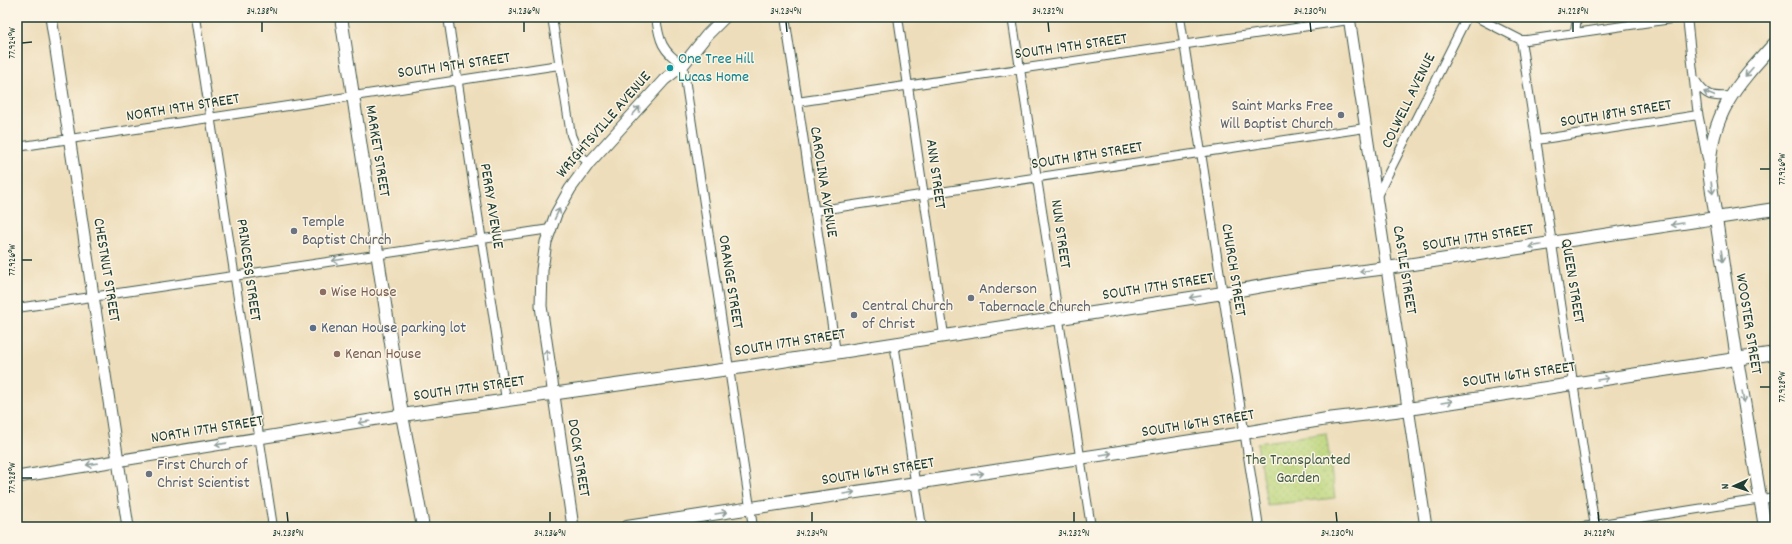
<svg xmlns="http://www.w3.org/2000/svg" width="1792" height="544" font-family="Dekko,sans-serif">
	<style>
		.grass { fill: url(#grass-dots); stroke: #6d8957 }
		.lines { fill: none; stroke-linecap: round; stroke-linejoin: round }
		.street-casing { stroke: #3e5548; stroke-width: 10 }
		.secondary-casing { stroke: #3e5548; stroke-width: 13 }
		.primary-casing { stroke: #3e5548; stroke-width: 14 }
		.street { stroke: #fff; stroke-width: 8 }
		.secondary { stroke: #fff; stroke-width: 11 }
		.primary { stroke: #fff; stroke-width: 12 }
		.oneway { stroke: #8f9e9a }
		.ticks { fill: none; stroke: #1f3d34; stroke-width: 1.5 }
		.culture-dot { fill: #0f9aa8; stroke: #fcf5e5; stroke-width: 1.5 }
		.worship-dot { fill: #6b7280; stroke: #fcf5e5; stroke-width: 1.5 }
		.education-dot { fill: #8d6e63; stroke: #fcf5e5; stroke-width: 1.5 }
		.service-dot { fill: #5c6f8a; stroke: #fcf5e5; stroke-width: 1.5 }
		.labels { text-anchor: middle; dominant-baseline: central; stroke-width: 3; stroke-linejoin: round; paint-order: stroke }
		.street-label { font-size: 16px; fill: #1f3d34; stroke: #fcf5e5 }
		.culture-label { font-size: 16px; fill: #0d838f; stroke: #fcf5e5; text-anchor: start }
		.worship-label { font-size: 16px; fill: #5b616d; stroke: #fcf5e5; text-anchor: start }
		.education-label { font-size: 16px; fill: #785e54; stroke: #fcf5e5; text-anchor: start }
		.service-label { font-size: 16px; fill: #4e5e75; stroke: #fcf5e5; text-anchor: start }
		.park-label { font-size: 16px; fill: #3e5b42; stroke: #fcf5e5 }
		.neatline { fill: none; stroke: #1f3d34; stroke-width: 1.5 }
		.ticks-label { font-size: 10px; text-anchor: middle; fill: #1f3d34 }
	</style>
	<defs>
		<pattern id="grass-dots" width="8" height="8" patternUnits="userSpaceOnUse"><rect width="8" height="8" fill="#bbd57a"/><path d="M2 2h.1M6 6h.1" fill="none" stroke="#a0b86a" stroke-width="1.8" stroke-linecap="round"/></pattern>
	</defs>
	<rect width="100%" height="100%" fill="#fcf5e5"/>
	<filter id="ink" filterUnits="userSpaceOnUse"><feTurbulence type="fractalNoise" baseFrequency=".025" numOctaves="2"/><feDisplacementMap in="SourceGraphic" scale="8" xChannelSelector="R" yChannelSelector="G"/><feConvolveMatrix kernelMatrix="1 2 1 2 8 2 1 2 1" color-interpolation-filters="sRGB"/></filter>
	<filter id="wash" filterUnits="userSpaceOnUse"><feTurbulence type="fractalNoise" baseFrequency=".012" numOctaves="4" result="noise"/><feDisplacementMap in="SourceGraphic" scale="16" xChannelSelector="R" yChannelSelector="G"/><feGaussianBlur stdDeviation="0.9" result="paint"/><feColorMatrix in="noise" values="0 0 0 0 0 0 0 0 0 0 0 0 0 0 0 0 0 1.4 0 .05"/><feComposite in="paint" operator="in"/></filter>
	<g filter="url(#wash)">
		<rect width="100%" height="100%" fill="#edddba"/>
		<path class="grass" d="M 1326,433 L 1335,498 L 1267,505 L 1257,443 Z"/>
	</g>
	<g filter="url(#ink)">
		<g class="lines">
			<g class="street-casing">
				<path id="street" d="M 195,17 L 273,527
					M 448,17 L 506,400
					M 552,17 L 571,135 L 579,154 L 589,163
					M 656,17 C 659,41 662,51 683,65 L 753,527
					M 785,17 L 836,352
					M 898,17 L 944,335
					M 1012,17 L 1091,527
					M 1180,17 L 1259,527
					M 1476,17 L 1521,40 L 1527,40 L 1685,17
					M 1687,17 L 1697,108 L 1707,159
					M 1575,33 L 1577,17
					M 1521,40 L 1595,527
					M 1695,80 C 1706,97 1711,97 1731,96
					M 797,102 L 1349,20
					M 1537,140 L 1698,115
					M 17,147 L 559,65
					M 1376,198 L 1467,17
					M 814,211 L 1365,128
					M 17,308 L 550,229
					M 894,343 L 922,527
					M 1582,527 L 1775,497"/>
			</g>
			<g class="secondary-casing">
				<path id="secondary" d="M 51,17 L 128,527
					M 1349,17 L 1426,527
					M 17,477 L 402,415
					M 573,527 L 541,306 L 542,270 L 546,242 L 556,214 L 570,189 L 589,163 L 664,80 L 683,65 L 707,35 L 725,17"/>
			</g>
			<g class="primary-casing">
				<path id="primary" d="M 341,17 L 402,415 L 423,527
					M 402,415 L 743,367 L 1223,293 L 1308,278 L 1387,268 L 1775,209
					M 627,527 L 1244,433 L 1327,419 L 1395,411 L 1775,353
					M 1765,527 L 1737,359 L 1709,172 C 1711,112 1737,85 1775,43"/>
			</g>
			<use href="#street" class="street"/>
			<use href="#secondary" class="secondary"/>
			<use href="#primary" class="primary"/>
		</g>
		<defs><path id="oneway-shaft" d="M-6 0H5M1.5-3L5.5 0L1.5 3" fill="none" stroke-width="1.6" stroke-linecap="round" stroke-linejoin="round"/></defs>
		<g class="oneway">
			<use href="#oneway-shaft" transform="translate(1749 72) rotate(132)"/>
			<use href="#oneway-shaft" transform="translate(1709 94) rotate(-157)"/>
			<use href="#oneway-shaft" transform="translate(636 111) rotate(-48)"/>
			<use href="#oneway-shaft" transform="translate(1712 188) rotate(82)"/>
			<use href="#oneway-shaft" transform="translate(557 214) rotate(-65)"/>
			<use href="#oneway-shaft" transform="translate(1677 224) rotate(171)"/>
			<use href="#oneway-shaft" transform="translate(1535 246) rotate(171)"/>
			<use href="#oneway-shaft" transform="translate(1722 256) rotate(82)"/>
			<use href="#oneway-shaft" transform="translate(338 260) rotate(171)"/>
			<use href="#oneway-shaft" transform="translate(1365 271) rotate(173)"/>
			<use href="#oneway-shaft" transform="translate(1195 297) rotate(171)"/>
			<use href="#oneway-shaft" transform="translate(547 355) rotate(-97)"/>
			<use href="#oneway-shaft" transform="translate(1603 379) rotate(-9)"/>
			<use href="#oneway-shaft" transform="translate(1743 397) rotate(81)"/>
			<use href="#oneway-shaft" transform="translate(1447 402) rotate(-9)"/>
			<use href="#oneway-shaft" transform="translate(364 422) rotate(170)"/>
			<use href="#oneway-shaft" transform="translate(221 444) rotate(172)"/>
			<use href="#oneway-shaft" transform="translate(1106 454) rotate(-9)"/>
			<use href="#oneway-shaft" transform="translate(92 464) rotate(170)"/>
			<use href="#oneway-shaft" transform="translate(978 474) rotate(-8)"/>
			<use href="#oneway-shaft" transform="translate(849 493) rotate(-9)"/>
			<use href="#oneway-shaft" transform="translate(721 513) rotate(-9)"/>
		</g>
	</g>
	<path class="ticks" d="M 262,22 L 262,32M 524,22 L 524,32M 786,22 L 787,32M 1048,22 L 1049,32M 1310,22 L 1311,32M 1573,22 L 1573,32M 22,43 L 32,42M 1760,169 L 1770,169M 22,260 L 32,260M 1760,387 L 1770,387M 22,478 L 32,478M 287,512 L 288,522M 550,512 L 550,522M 812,512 L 812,522M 1074,512 L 1074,522M 1336,512 L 1337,522M 1598,512 L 1599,522"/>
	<circle class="culture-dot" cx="670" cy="68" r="4"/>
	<g class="worship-dot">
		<circle cx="1341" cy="115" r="4"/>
		<circle cx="294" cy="231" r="4"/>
		<circle cx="971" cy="298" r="4"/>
		<circle cx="854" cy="315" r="4"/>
		<circle cx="149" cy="474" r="4"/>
	</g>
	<g class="education-dot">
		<circle cx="323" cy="292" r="4"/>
		<circle cx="337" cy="354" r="4"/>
	</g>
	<circle class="service-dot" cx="313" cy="328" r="4"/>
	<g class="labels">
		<g class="street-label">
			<text transform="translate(1071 47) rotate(-8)">SOUTH 19TH STREET</text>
			<text transform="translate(454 66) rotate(-8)">SOUTH 19TH STREET</text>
			<text transform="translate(1409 101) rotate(-64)">COLWELL AVENUE</text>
			<text transform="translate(183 108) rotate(-9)">NORTH 19TH STREET</text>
			<text transform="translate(1616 114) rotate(-9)">SOUTH 18TH STREET</text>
			<text transform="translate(604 125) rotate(-49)">WRIGHTSVILLE AVENUE</text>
			<text transform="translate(377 151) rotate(81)">MARKET STREET</text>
			<text transform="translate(1087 156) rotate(-9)">SOUTH 18TH STREET</text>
			<text transform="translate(935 174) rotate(82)">ANN STREET</text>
			<text transform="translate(823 182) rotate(81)">CAROLINA AVENUE</text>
			<text transform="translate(491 206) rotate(81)">PERRY AVENUE</text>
			<text transform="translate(1060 234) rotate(82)">NUN STREET</text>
			<text transform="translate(1478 238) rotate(-9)">SOUTH 17TH STREET</text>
			<text transform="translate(106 270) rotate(81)">CHESTNUT STREET</text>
			<text transform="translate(248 270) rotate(82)">PRINCESS STREET</text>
			<text transform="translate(1233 270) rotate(81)">CHURCH STREET</text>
			<text transform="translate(1404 270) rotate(81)">CASTLE STREET</text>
			<text transform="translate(1572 281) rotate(81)">QUEEN STREET</text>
			<text transform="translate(730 282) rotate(81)">ORANGE STREET</text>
			<text transform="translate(1158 287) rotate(-9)">SOUTH 17TH STREET</text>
			<text transform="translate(1748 324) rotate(81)">WOOSTER STREET</text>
			<text transform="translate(790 343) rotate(-9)">SOUTH 17TH STREET</text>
			<text transform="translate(1519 375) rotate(-8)">SOUTH 16TH STREET</text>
			<text transform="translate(469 389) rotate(-8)">SOUTH 17TH STREET</text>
			<text transform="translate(1198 424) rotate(-9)">SOUTH 16TH STREET</text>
			<text transform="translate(207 430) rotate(-9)">NORTH 17TH STREET</text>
			<text transform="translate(578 458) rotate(81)">DOCK STREET</text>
			<text transform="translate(878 472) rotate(-9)">SOUTH 16TH STREET</text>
		</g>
		<g class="culture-label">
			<text x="678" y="59">One Tree Hill<tspan x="678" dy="18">Lucas Home</tspan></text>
		</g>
		<g class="worship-label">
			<text x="1333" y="106" text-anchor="end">Saint Marks Free<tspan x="1333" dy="18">Will Baptist Church</tspan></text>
			<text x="302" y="222">Temple<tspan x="302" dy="18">Baptist Church</tspan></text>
			<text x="979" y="289">Anderson<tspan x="979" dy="18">Tabernacle Church</tspan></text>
			<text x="862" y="306">Central Church<tspan x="862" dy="18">of Christ</tspan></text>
			<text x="157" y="465">First Church of<tspan x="157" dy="18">Christ Scientist</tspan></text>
		</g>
		<g class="education-label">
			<text x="331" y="292">Wise House</text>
			<text x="345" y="354">Kenan House</text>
		</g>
		<g class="service-label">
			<text x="321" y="328">Kenan House parking lot</text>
		</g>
		<g class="park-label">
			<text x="1298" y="460">The Transplanted<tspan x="1298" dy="18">Garden</tspan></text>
		</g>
	</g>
	<rect width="1792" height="544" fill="none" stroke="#fcf5e5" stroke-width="44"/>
	<g transform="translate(1734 486) rotate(267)" stroke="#fcf5e5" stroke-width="3" paint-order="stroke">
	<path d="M0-3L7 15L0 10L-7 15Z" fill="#1f3d34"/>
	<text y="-6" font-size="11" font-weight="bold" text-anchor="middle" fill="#1f3d34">N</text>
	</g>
	<rect x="22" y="22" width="1748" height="500" class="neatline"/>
	<g class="ticks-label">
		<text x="262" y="14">34.238°N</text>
		<text x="524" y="14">34.236°N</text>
		<text x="786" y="14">34.234°N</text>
		<text x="1048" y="14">34.232°N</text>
		<text x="1310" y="14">34.230°N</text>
		<text x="1573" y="14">34.228°N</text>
		<text transform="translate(11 43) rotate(-90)" y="4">77.924°W</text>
		<text transform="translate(1781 169) rotate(-90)" y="4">77.926°W</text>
		<text transform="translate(11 260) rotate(-90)" y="4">77.926°W</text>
		<text transform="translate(1781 387) rotate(-90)" y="4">77.928°W</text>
		<text transform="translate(11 478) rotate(-90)" y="4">77.928°W</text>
		<text x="288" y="536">34.238°N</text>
		<text x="550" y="536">34.236°N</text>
		<text x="812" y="536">34.234°N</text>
		<text x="1074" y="536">34.232°N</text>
		<text x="1337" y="536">34.230°N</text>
		<text x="1599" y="536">34.228°N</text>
	</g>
</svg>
